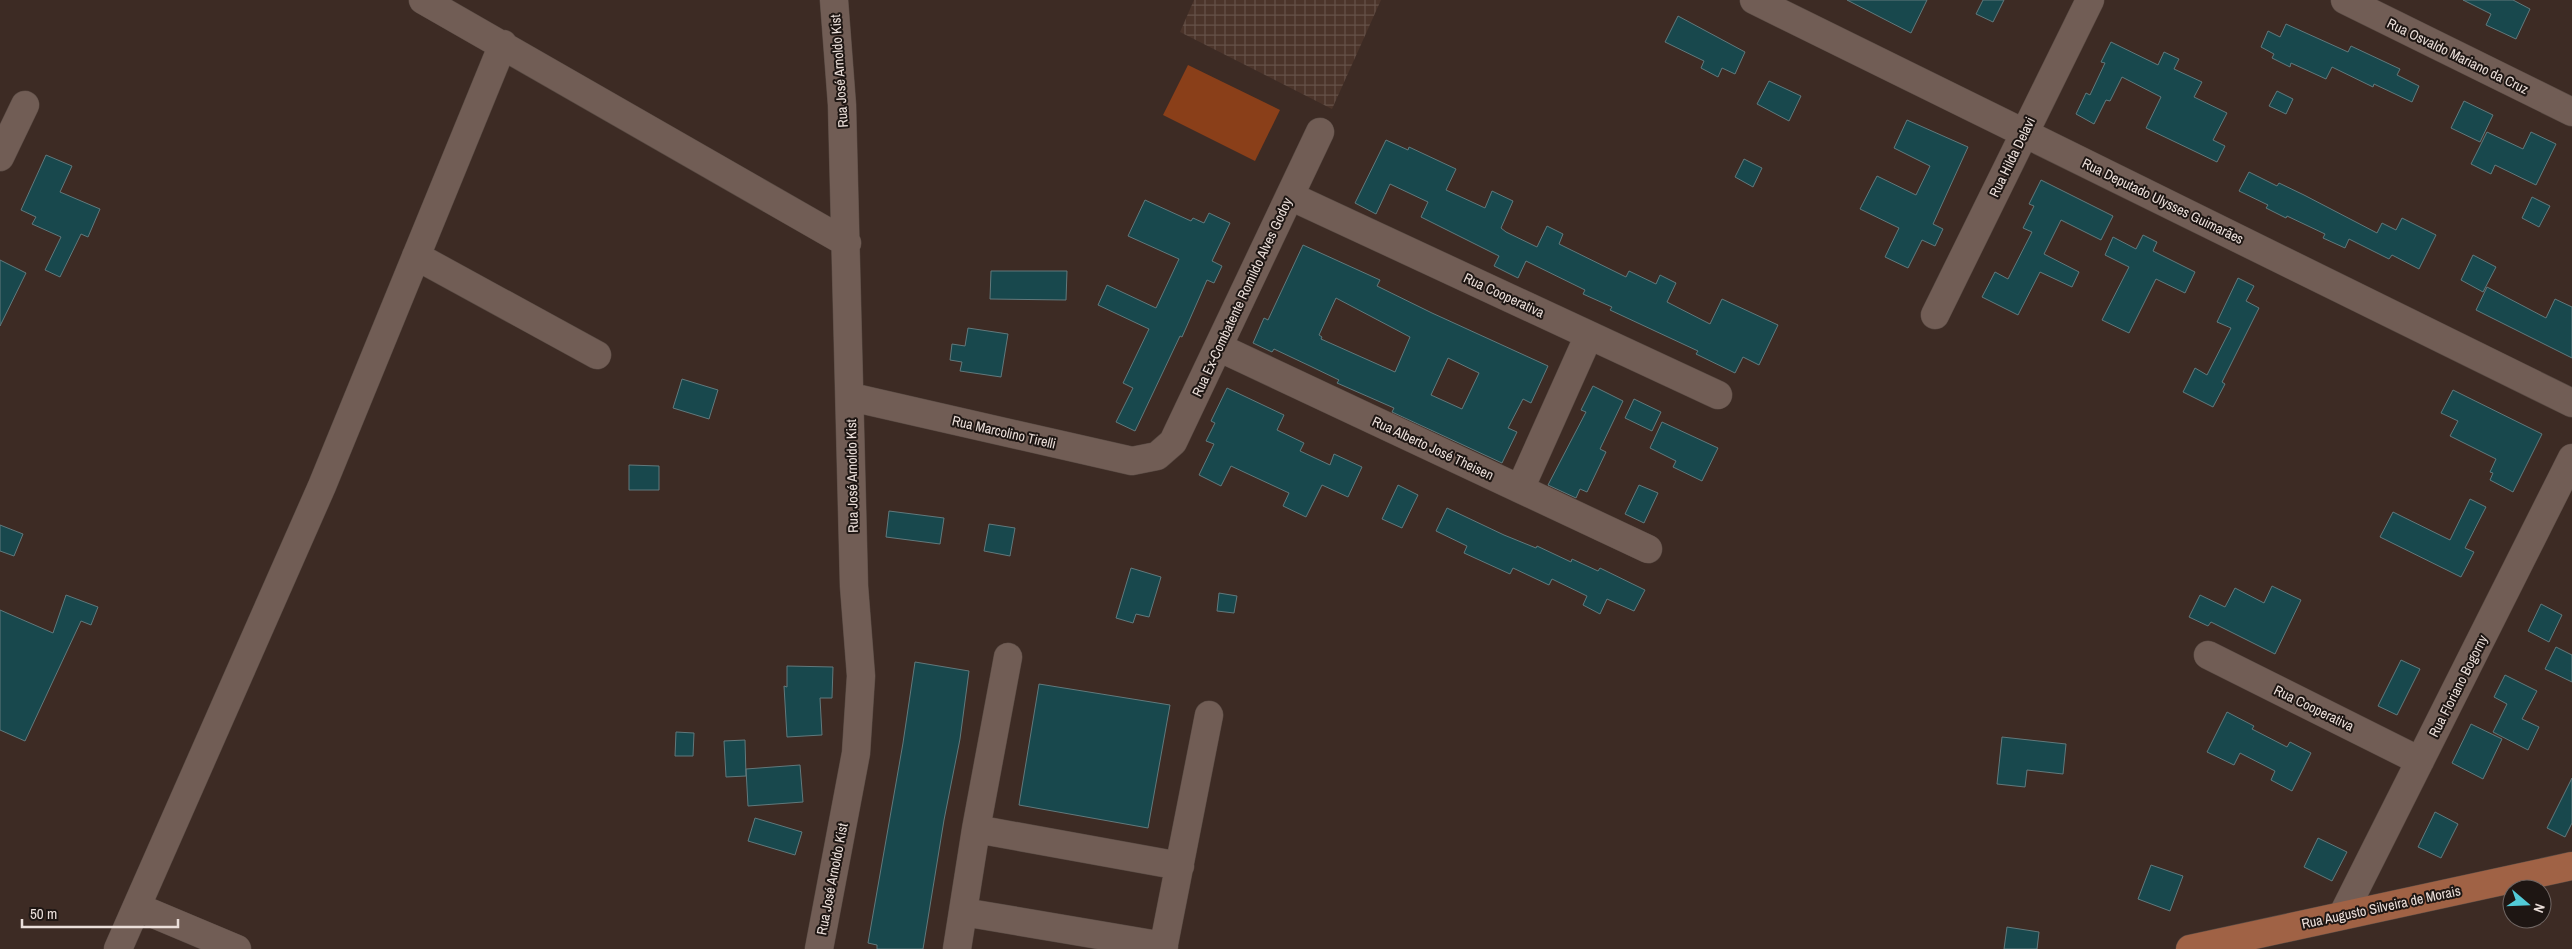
<svg xmlns="http://www.w3.org/2000/svg" width="2572" height="949" font-family="'Archivo Narrow',sans-serif">
	<style>
		.industrial { fill: url(#industrial-grid) }
		.park { fill: #8a3f19 }
		.building { fill: #18484d; stroke: #61797c; fill-rule: evenodd }
		.lines { fill: none; stroke-linecap: round; stroke-linejoin: round }
		.minor-casing { stroke: #574942; stroke-width: 29 }
		.major-casing { stroke: #574942; stroke-width: 29 }
		.minor { stroke: #715d55; stroke-width: 28 }
		.major { stroke: #a06245; stroke-width: 28 }
		.labels { text-anchor: middle; dominant-baseline: central; stroke-width: 4; stroke-linejoin: round; paint-order: stroke }
		.street-label { font-size: 14px; fill: #ebdfda; stroke: #1e1613 }
	</style>
	<defs>
		<pattern id="industrial-grid" width="8" height="8" patternUnits="userSpaceOnUse" patternTransform="scale(1.25)"><rect width="8" height="8" fill="#4b342a"/><path d="M0 4h8M4 0v8" fill="none" stroke="#655148"/></pattern>
	</defs>
	<rect width="100%" height="100%" fill="#3d2b24"/>
	<path class="industrial" d="M 1194,0 L 1381,0 L 1332,109 L 1180,32 Z"/>
	<path class="park" d="M 1188,65 L 1280,110 L 1255,161 L 1163,115 Z"/>
	<path class="building" d="M 1847,0 L 1927,0 L 1911,33 Z
		M 1983,0 L 2004,0 L 1993,22 L 1976,14 Z
		M 2463,0 L 2513,0 L 2530,9 L 2516,39 L 2486,25 L 2491,14 Z
		M 1678,16 L 1745,52 L 1735,74 L 1722,68 L 1718,77 L 1701,68 L 1704,61 L 1665,42 Z
		M 2286,24 L 2348,52 L 2351,46 L 2400,69 L 2397,75 L 2419,86 L 2412,102 L 2374,84 L 2373,87 L 2332,67 L 2326,79 L 2291,63 L 2290,67 L 2272,58 L 2274,54 L 2261,47 L 2268,31 L 2280,37 Z
		M 2111,42 L 2158,65 L 2164,52 L 2179,59 L 2174,69 L 2202,82 L 2194,97 L 2227,113 L 2213,140 L 2225,146 L 2217,162 L 2146,128 L 2161,97 L 2122,77 L 2110,101 L 2106,100 L 2094,124 L 2076,114 L 2086,93 L 2090,95 L 2105,63 L 2101,62 Z
		M 1769,81 L 1801,96 L 1789,121 L 1757,104 Z
		M 2277,91 L 2293,99 L 2286,114 L 2269,106 Z
		M 2464,101 L 2493,115 L 2480,142 L 2451,128 Z
		M 1907,120 L 1968,147 L 1933,224 L 1943,229 L 1935,246 L 1922,240 L 1908,268 L 1885,257 L 1899,228 L 1860,209 L 1877,176 L 1916,195 L 1930,166 L 1894,148 Z
		M 2487,132 L 2523,149 L 2531,132 L 2556,144 L 2536,185 L 2495,165 L 2491,174 L 2471,164 Z
		M 1386,140 L 1408,150 L 1409,147 L 1456,169 L 1446,190 L 1485,208 L 1492,191 L 1513,201 L 1501,228 L 1506,232 L 1537,247 L 1547,226 L 1563,234 L 1559,244 L 1626,277 L 1629,271 L 1656,284 L 1660,275 L 1676,283 L 1667,302 L 1710,324 L 1722,299 L 1778,325 L 1759,365 L 1743,357 L 1735,373 L 1696,354 L 1698,351 L 1610,310 L 1612,307 L 1583,294 L 1585,290 L 1526,261 L 1518,278 L 1494,266 L 1499,256 L 1421,217 L 1428,202 L 1390,184 L 1376,214 L 1355,203 Z
		M 46,155 L 72,166 L 60,192 L 100,209 L 88,237 L 81,234 L 60,277 L 45,270 L 61,237 L 32,224 L 36,217 L 21,210 Z
		M 1744,159 L 1762,168 L 1753,187 L 1735,177 Z
		M 2249,172 L 2277,186 L 2279,183 L 2304,195 L 2377,233 L 2382,223 L 2396,230 L 2402,218 L 2436,235 L 2419,269 L 2392,255 L 2389,259 L 2349,239 L 2345,248 L 2323,238 L 2325,234 L 2287,216 L 2286,218 L 2266,208 L 2268,205 L 2239,191 Z
		M 2041,180 L 2113,216 L 2101,240 L 2061,220 L 2044,254 L 2079,272 L 2072,287 L 2040,272 L 2018,315 L 1982,297 L 1995,272 L 2008,279 L 2032,232 L 2023,228 L 2034,206 L 2029,204 Z
		M 2532,197 L 2550,206 L 2539,227 L 2522,218 Z
		M 1145,200 L 1191,221 L 1193,218 L 1204,223 L 1209,213 L 1230,223 L 1212,261 L 1222,266 L 1214,283 L 1207,280 L 1182,337 L 1180,336 L 1135,431 L 1116,422 L 1133,388 L 1123,383 L 1149,329 L 1098,305 L 1107,285 L 1156,308 L 1179,259 L 1128,236 Z
		M 2143,235 L 2157,242 L 2153,251 L 2195,272 L 2185,293 L 2156,279 L 2129,333 L 2102,320 L 2129,267 L 2105,255 L 2113,237 L 2136,249 Z
		M 1303,245 L 1380,280 L 1377,286 L 1432,313 L 1548,366 L 1531,403 L 1523,399 L 1508,428 L 1517,432 L 1502,463 L 1392,412 L 1394,408 L 1337,383 L 1339,380 L 1310,366 L 1274,349 L 1272,352 L 1253,343 L 1264,318 L 1268,320 ZM 1336,298 L 1410,337 L 1395,372 L 1321,339 L 1322,337 L 1319,335 ZM 1448,358 L 1479,373 L 1462,409 L 1431,395 Z
		M 2473,255 L 2496,267 L 2483,292 L 2461,280 Z
		M 0,260 L 26,273 L 0,326 Z
		M 991,271 L 1067,271 L 1066,300 L 990,299 Z
		M 2238,278 L 2254,286 L 2246,301 L 2259,308 L 2222,382 L 2225,384 L 2213,407 L 2183,392 L 2195,368 L 2207,375 L 2231,328 L 2217,322 Z
		M 2487,287 L 2546,318 L 2555,299 L 2572,307 L 2572,358 L 2476,310 Z
		M 968,328 L 1008,334 L 1001,377 L 960,371 L 962,362 L 950,360 L 952,344 L 965,346 Z
		M 682,379 L 718,390 L 709,419 L 673,408 Z
		M 1593,386 L 1623,401 L 1600,449 L 1606,452 L 1587,492 L 1580,489 L 1576,498 L 1548,485 L 1586,412 L 1581,410 Z
		M 1227,388 L 1284,415 L 1277,430 L 1304,443 L 1300,451 L 1330,465 L 1334,454 L 1362,467 L 1348,497 L 1322,485 L 1306,517 L 1283,506 L 1289,493 L 1231,466 L 1221,486 L 1199,475 L 1214,444 L 1206,441 L 1215,423 L 1211,421 Z
		M 2453,390 L 2542,434 L 2513,492 L 2490,480 L 2493,473 L 2490,472 L 2496,459 L 2450,436 L 2458,421 L 2441,413 Z
		M 1634,399 L 1661,412 L 1652,431 L 1625,418 Z
		M 1662,422 L 1718,448 L 1702,481 L 1673,467 L 1676,461 L 1650,448 Z
		M 629,465 L 659,466 L 659,490 L 629,490 Z
		M 1398,485 L 1418,495 L 1402,528 L 1382,519 Z
		M 1639,485 L 1658,493 L 1644,523 L 1625,514 Z
		M 2470,499 L 2486,507 L 2465,548 L 2474,552 L 2461,577 L 2380,537 L 2393,512 L 2450,540 Z
		M 1447,508 L 1504,535 L 1536,548 L 1537,546 L 1571,562 L 1572,559 L 1598,571 L 1600,568 L 1645,590 L 1634,611 L 1607,599 L 1600,614 L 1583,605 L 1587,596 L 1552,579 L 1549,585 L 1513,568 L 1510,574 L 1464,553 L 1467,546 L 1436,531 Z
		M 889,511 L 944,518 L 940,544 L 886,537 Z
		M 989,524 L 1015,528 L 1010,556 L 984,551 Z
		M 0,525 L 23,534 L 14,556 L 0,551 Z
		M 1131,568 L 1161,577 L 1149,617 L 1136,614 L 1133,623 L 1116,618 Z
		M 2272,586 L 2301,600 L 2275,654 L 2211,622 L 2208,626 L 2189,617 L 2200,595 L 2225,607 L 2235,588 L 2264,603 Z
		M 1219,593 L 1237,596 L 1234,613 L 1217,611 Z
		M 66,595 L 98,607 L 91,625 L 81,621 L 25,741 L 0,730 L 0,610 L 53,633 Z
		M 2541,604 L 2562,615 L 2549,642 L 2528,631 Z
		M 2556,647 L 2572,655 L 2572,682 L 2545,669 Z
		M 2401,660 L 2420,669 L 2397,715 L 2378,706 Z
		M 915,662 L 969,671 L 960,739 L 944,820 L 923,949 L 877,949 L 877,945 L 868,943 L 903,743 Z
		M 787,666 L 833,667 L 832,698 L 820,698 L 822,735 L 787,737 L 784,686 L 787,687 Z
		M 2505,675 L 2537,691 L 2522,719 L 2539,727 L 2528,750 L 2493,732 L 2507,704 L 2494,697 Z
		M 1039,684 L 1170,705 L 1148,828 L 1019,805 Z
		M 2227,712 L 2254,726 L 2252,729 L 2287,747 L 2290,742 L 2311,753 L 2292,791 L 2271,780 L 2275,771 L 2240,753 L 2234,765 L 2207,752 Z
		M 2471,724 L 2502,739 L 2483,779 L 2452,763 Z
		M 676,732 L 694,733 L 693,756 L 675,756 Z
		M 2002,737 L 2066,744 L 2063,774 L 2027,770 L 2025,787 L 1997,784 Z
		M 745,740 L 746,776 L 726,777 L 724,741 Z
		M 800,765 L 803,802 L 748,806 L 746,769 Z
		M 2572,778 L 2572,823 L 2565,837 L 2547,828 Z
		M 2435,812 L 2458,824 L 2441,858 L 2418,847 Z
		M 755,818 L 802,832 L 795,855 L 748,841 Z
		M 2318,838 L 2347,852 L 2332,881 L 2304,867 Z
		M 2151,865 L 2183,876 L 2170,911 L 2138,899 Z
		M 2007,927 L 2039,932 L 2037,949 L 2004,949 Z"/>
	<g class="lines">
		<g class="minor-casing">
			<path id="minor" d="M 423,0 L 847,243
				M 1754,0 L 2572,403
				M 2345,0 L 2572,112
				M 0,157 L 25,105
				M 1290,196 L 1718,395
				M 416,256 L 597,355
				M 1935,315 L 2090,0
				M 1218,347 L 1648,549
				M 851,397 L 1132,461 L 1157,456 L 1173,442 L 1320,132
				M 1520,489 L 1589,335
				M 2208,655 L 2420,761
				M 976,829 L 1180,866
				M 137,907 L 237,949
				M 963,912 L 1164,946
				M 2343,914 L 2572,458
				M 118,949 L 322,486 L 503,44
				M 819,949 L 856,753 L 861,676 L 854,586 L 842,105 L 834,0
				M 957,949 L 976,829 L 1008,657
				M 1163,949 L 1209,715"/>
		</g>
		<g class="major-casing">
			<path id="major" d="M 2190,949 L 2572,866"/>
		</g>
		<use href="#minor" class="minor"/>
		<use href="#major" class="major"/>
	</g>
	<g class="labels">
		<g class="street-label">
			<text transform="translate(2458 56) rotate(26)">Rua Osvaldo Mariano da Cruz</text>
			<text transform="translate(839 71) rotate(-94)">Rua José Arnoldo Kist</text>
			<text transform="translate(2012 157) rotate(-64)">Rua Hilda Delavi</text>
			<text transform="translate(2163 201) rotate(26)">Rua Deputado Ulysses Guimarães</text>
			<text transform="translate(1504 295) rotate(25)">Rua Cooperativa</text>
			<text transform="translate(1242 297) rotate(-65)">Rua Ex-Combatente Romildo Alves Godoy</text>
			<text transform="translate(1004 432) rotate(13)">Rua Marcolino Tirelli</text>
			<text transform="translate(1433 448) rotate(25)">Rua Alberto José Theisen</text>
			<text transform="translate(852 476) rotate(-91)">Rua José Arnoldo Kist</text>
			<text transform="translate(2458 686) rotate(-63)">Rua Floriano Bogorny</text>
			<text transform="translate(2314 708) rotate(26)">Rua Cooperativa</text>
			<text transform="translate(832 879) rotate(-79)">Rua José Arnoldo Kist</text>
			<text transform="translate(2381 907) rotate(-12)">Rua Augusto Silveira de Morais</text>
		</g>
	</g>
	<g transform="translate(2527 904) rotate(109)"><circle r="24" fill="#1e1613" stroke="#706663"/>
	<path d="M0-4L9 19L0 12L-9 19Z" fill="#52cbd8"/>
	<text y="-8" font-size="14" font-weight="bold" text-anchor="middle" fill="#ebdfda">N</text>
	</g>
	<path d="M22 919v8h156v-8" fill="none" stroke="#ebdfda" stroke-width="2.5"/>
	<text x="30" y="919" font-size="15" fill="#ebdfda" stroke="#1e1613" stroke-width="4" paint-order="stroke">50 m</text>
</svg>
